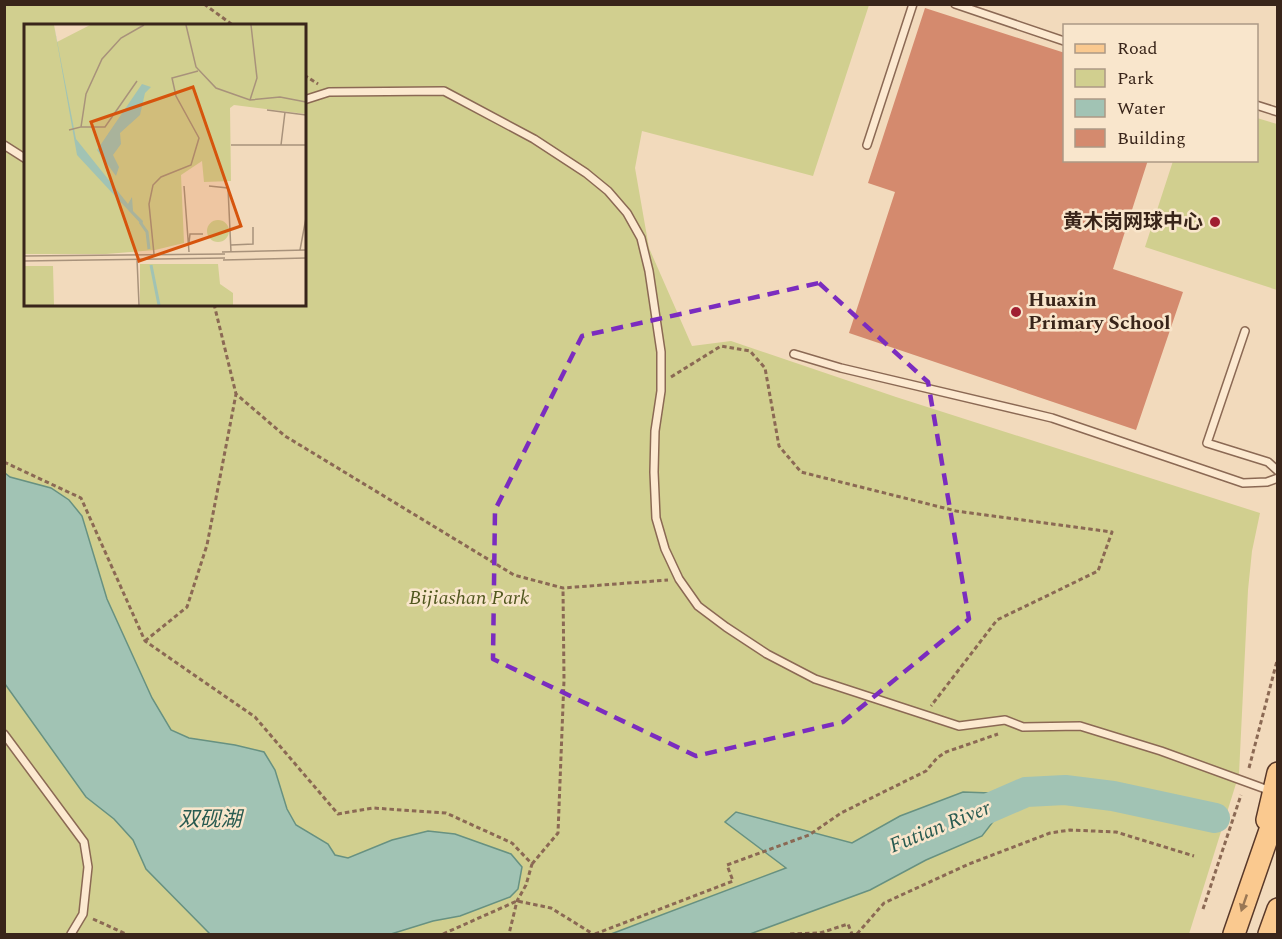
<svg xmlns="http://www.w3.org/2000/svg" width="1282" height="939" font-family="Spectral,'Noto Sans SC',serif">
	<style>
		.green { fill: #d1cf8f; fill-rule: evenodd }
		.water { fill: #a1c3b4; stroke: #679181; stroke-width: 1.5 }
		.lines { fill: none; stroke-linecap: round; stroke-linejoin: round }
		.river { stroke: #a1c3b4; stroke-width: 30 }
		.building { fill: #d48a6e }
		.lane-casing { stroke: #8b6954; stroke-width: 10 }
		.primary-casing { stroke: #583829; stroke-width: 24 }
		.path { stroke: #8b6954; stroke-width: 3; stroke-dasharray: 4.5 3; stroke-linecap: butt }
		.lane { stroke: #fce9d0; stroke-width: 7 }
		.primary { stroke: #fac98f; stroke-width: 21 }
		.oneway { fill: #9a7754 }
		.marked { fill: none; stroke: #7b2cbf; stroke-width: 4.5; stroke-dasharray: 12 8; stroke-linejoin: round }
		.poi-dot { fill: #a01e31; stroke: #f9e6cc; stroke-width: 2 }
		.labels { text-anchor: middle; dominant-baseline: central; stroke-width: 5; stroke-linejoin: round; paint-order: stroke }
		.poi-label { font-size: 20px; font-weight: bold; fill: #39251a; stroke: #f9e6cc; text-anchor: end }
		.park-label { font-size: 20px; font-style: italic; fill: #51571f; stroke: #f9e6cc }
		.water-label { font-size: 21px; font-style: italic; fill: #285a50; stroke: #f9e6cc }
		.inset-river { fill: none; stroke: #a1c3b4; stroke-width: 3 }
		.inset-road { fill: none; stroke: #a8927b; stroke-width: 1.5 }
		.view { fill: #d6540d; fill-opacity: 0.15; stroke: #d6540d; stroke-width: 3 }
		.inset-edge { fill: none; stroke: #39251a; stroke-width: 3 }
	</style>
	<rect width="100%" height="100%" fill="#f2dabc"/>
	<path class="green" d="M 5,5 L 869,5 L 813,176 L 642,131 L 635,168 L 649,248 L 692,346 L 731,341 L 896,397 L 1260,513 L 1252,551 L 1248,590 L 1239,774 L 1189,934 L 5,934 ZM 26,26 L 304,26 L 304,304 L 26,304 Z
		M 1257,118 L 1277,124 L 1277,290 L 1145,247 L 1173,161 L 1256,160 Z"/>
	<path class="water" d="M 5,473 L 10,477 L 51,488 L 69,500 L 82,516 L 107,599 L 152,698 L 171,730 L 189,738 L 235,745 L 264,752 L 275,770 L 287,809 L 296,825 L 328,844 L 335,855 L 348,858 L 392,840 L 428,831 L 455,834 L 511,854 L 522,867 L 518,889 L 510,897 L 460,916 L 433,921 L 391,934 L 210,934 L 146,869 L 133,840 L 114,819 L 86,797 L 5,684 Z
		M 963,792 L 990,793 L 999,814 L 982,836 L 926,860 L 870,890 L 750,934 L 611,934 L 786,868 L 725,822 L 736,812 L 852,843 L 900,816 Z"/>
	<g class="lines">
		<path class="river" d="M 957,822 L 1026,792 L 1065,790 L 1113,796 L 1215,818"/>
	</g>
	<path class="building" d="M 925,8 L 1065,53 L 1065,160 L 1148,160 L 1113,269 L 1183,292 L 1136,430 L 849,333 L 895,192 L 868,183 Z"/>
	<g class="lines">
		<g class="lane-casing">
			<path id="lane" d="M 955,4 L 1064,41
				M 304,100 L 329,92 L 444,91 L 534,139 L 586,173 L 608,191 L 627,213 L 641,238 L 649,271 L 661,352 L 661,391 L 655,431 L 654,472 L 656,518 L 665,549 L 679,579 L 698,606 L 726,627 L 767,654 L 815,679 L 959,726 L 1005,720 L 1023,727 L 1080,726 L 1161,751 L 1271,791
				M 1256,105 L 1278,112
				M 4,145 L 26,159
				M 867,145 L 913,4
				M 1245,331 L 1207,443 L 1268,462 L 1278,471
				M 794,354 L 841,368 L 1052,418 L 1243,483 L 1267,482 L 1278,478
				M 4,734 L 84,842 L 88,867 L 83,914 L 71,934"/>
		</g>
		<g class="primary-casing">
			<path id="primary" d="M 1267,820 L 1278,773
				M 1234,934 L 1278,807
				M 1269,934 L 1278,909"/>
		</g>
		<path class="path" d="M 204,4 L 234,26
			M 304,75 L 318,84
			M 214,304 L 236,394 L 285,436 L 514,575 L 563,588 L 668,580
			M 671,377 L 721,346 L 750,351 L 765,368 L 779,446 L 801,472 L 956,511 L 1112,532 L 1098,571 L 997,620 L 931,706
			M 4,462 L 81,498 L 145,641 L 255,717 L 338,814 L 373,808 L 446,813 L 512,843 L 532,864 L 526,885 L 517,901 L 509,934
			M 145,641 L 187,607 L 207,545 L 236,394
			M 1249,768 L 1278,657
			M 532,864 L 558,833 L 564,680 L 563,588
			M 1203,909 L 1241,795
			M 93,919 L 126,934
			M 443,934 L 517,901 L 551,908 L 593,934
			M 595,934 L 733,881 L 727,865 L 809,835 L 841,813 L 926,771 L 937,758 L 946,752 L 998,734
			M 790,934 L 820,933 L 848,924 L 852,934
			M 857,934 L 884,903 L 969,864 L 1050,833 L 1070,830 L 1116,832 L 1194,856"/>
		<use href="#lane" class="lane"/>
		<use href="#primary" class="primary"/>
	</g>
	<defs><path id="oneway-solid" d="M-6-.8H1V-3.2L6.5 0L1 3.2V.8H-6Z" transform="scale(1.5)"/></defs>
	<use class="oneway" href="#oneway-solid" transform="translate(1244 903) rotate(109)"/>
	<path class="marked" d="M 819,283 L 928,382 L 969,619 L 843,722 L 696,756 L 493,659 L 495,510 L 582,336 Z"/>
	<g class="poi-dot">
		<circle cx="1215" cy="222" r="6"/>
		<circle cx="1016" cy="312" r="6"/>
	</g>
	<g class="labels">
		<g class="poi-label">
			<text x="1203" y="222">黄木岗网球中心</text>
			<text x="1028" y="300" text-anchor="start">Huaxin<tspan x="1028" dy="23">Primary School</tspan></text>
		</g>
		<g class="park-label">
			<text x="469" y="598">Bijiashan Park</text>
		</g>
		<g class="water-label">
			<text x="210" y="820">双砚湖</text>
			<text transform="translate(940 827) rotate(-22)">Futian River</text>
		</g>
	</g>
	<g transform="translate(24 24)">
		<rect width="282" height="282" fill="#f2dabc"/>
		<path d="M 0,1 L 30,1 L 33,18 L 66,1 L 282,1 L 282,90 L 210,81 L 206,84 L 207,157 L 180,158 L 178,137 L 157,151 L 160,219 L 131,226 L 82,230 L 0,230 ZM183 207a11 11 0 1 1 22 0a11 11 0 1 1-22 0ZM 116,240 L 194,240 L 196,260 L 209,269 L 209,281 L 116,281 ZM 0,242 L 29,242 L 30,281 L 0,281 Z" fill="#d1cf8f"/>
		<path d="M 30,1 L 52,115 L 104,180 L 108,173 L 109,187 L 119,197 L 118,201 L 53,131 ZM 118,60 L 127,63 L 121,69 L 116,91 L 96,109 L 97,120 L 89,131 L 95,143 L 92,152 L 73,126 Z" fill="#a1c3b4"/>
		<path class="inset-river" d="M 116,198 L 123,208 L 125,225M 127,241 L 135,281"/>
		<path class="inset-road" d="M 162,1 L 172,43 L 192,64 L 226,76 L 256,73 L 282,78M 226,76 L 233,54 L 227,1M 243,86 L 282,91M 57,103 L 81,103 L 113,57M 45,106 L 57,103 L 62,70 L 78,35 L 97,14 L 120,1M 207,121 L 282,121M 257,121 L 261,88M 160,162 L 165,228M 185,162 L 204,164 L 207,228M 165,219 L 166,210 L 179,210M 207,221 L 229,220 L 229,203M 276,226 L 282,194M 198,228 L 282,226M 130,230 L 125,180 L 129,161 L 137,153 L 167,141 L 175,114 L 152,72 L 148,54 L 174,47M 0,232 L 201,230M 113,235 L 115,281M 199,236 L 282,234M 0,237 L 201,234"/>
		<path class="view" d="M 169,63 L 217,202 L 115,237 L 67,98 Z"/>
		<rect width="282" height="282" class="inset-edge"/>
	</g>
	<rect width="1282" height="939" fill="none" stroke="#39251a" stroke-width="12"/>
	<rect x="1063" y="24" width="195" height="138" fill="#f9e6cc" stroke="#ac9985" stroke-width="1.5"/>
	<rect x="1075" y="44" width="30" height="9" fill="#fac98f" stroke="#ac9985" stroke-width="1.5"/>
	<text x="1117" y="54" font-size="18" fill="#39251a">Road</text>
	<rect x="1075" y="69" width="30" height="18" fill="#d1cf8f" stroke="#ac9985" stroke-width="1.5"/>
	<text x="1117" y="84" font-size="18" fill="#39251a">Park</text>
	<rect x="1075" y="99" width="30" height="18" fill="#a1c3b4" stroke="#ac9985" stroke-width="1.5"/>
	<text x="1117" y="114" font-size="18" fill="#39251a">Water</text>
	<rect x="1075" y="129" width="30" height="18" fill="#d48a6e" stroke="#ac9985" stroke-width="1.5"/>
	<text x="1117" y="144" font-size="18" fill="#39251a">Building</text>
</svg>
